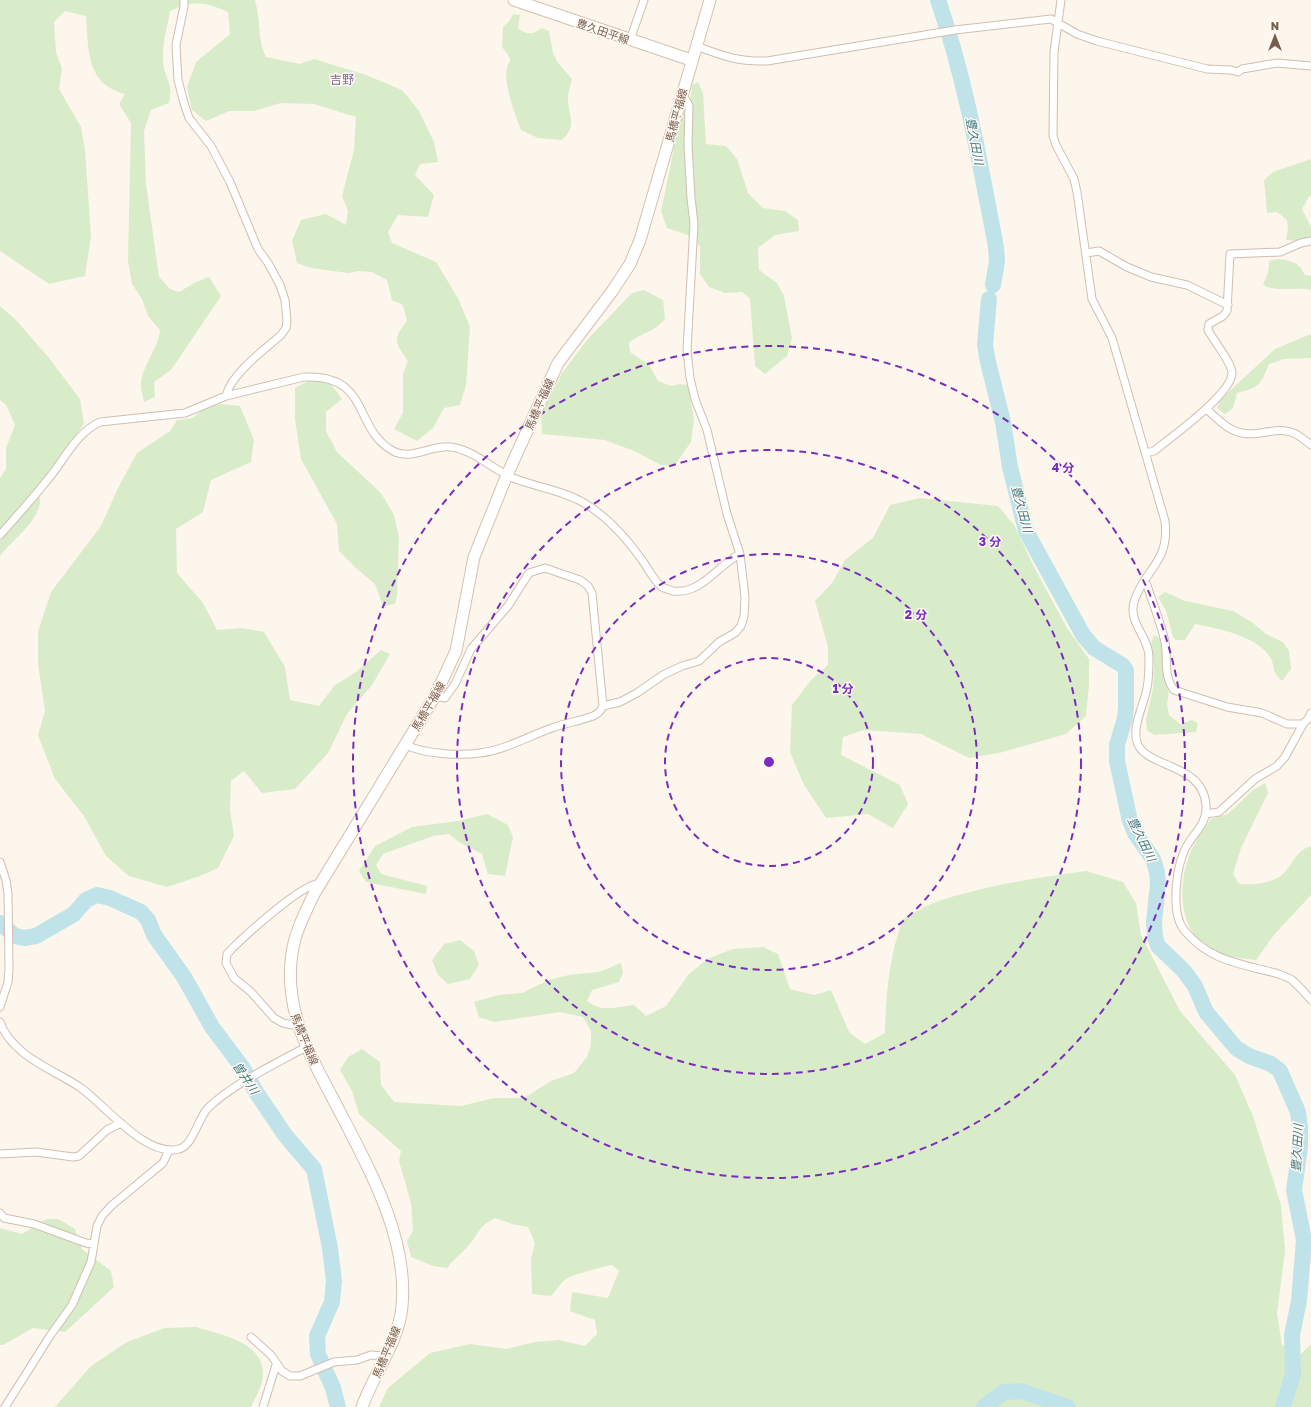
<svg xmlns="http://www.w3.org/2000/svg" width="1311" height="1407" font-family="'Golos Text','Noto Sans JP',sans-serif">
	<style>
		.green { fill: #d8ecc9 }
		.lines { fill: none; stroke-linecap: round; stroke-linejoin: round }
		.river { stroke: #bfe3e8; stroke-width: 16 }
		.street-casing { stroke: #d1beb0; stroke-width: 9 }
		.secondary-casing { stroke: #d6c0b0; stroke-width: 13 }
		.street { stroke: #fff; stroke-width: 7 }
		.secondary { stroke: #fff; stroke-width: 11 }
		.ring { fill: none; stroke: #7b2cbf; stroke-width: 2; stroke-dasharray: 7 5 }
		.labels { text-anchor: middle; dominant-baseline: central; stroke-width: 3; stroke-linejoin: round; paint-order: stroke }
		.street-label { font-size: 11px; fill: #7a5c4d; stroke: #fffaf3 }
		.neighbourhood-label { font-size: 12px; fill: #846695; stroke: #fffaf3 }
		.water-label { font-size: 12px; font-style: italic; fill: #437c86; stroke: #fffaf3 }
		.centre { fill: #7b2cbf; stroke: #fffaf3; stroke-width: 2 }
		.ring-label { font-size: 12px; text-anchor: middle; font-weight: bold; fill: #7b2cbf; stroke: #fffaf3; stroke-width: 3; stroke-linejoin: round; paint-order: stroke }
	</style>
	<rect width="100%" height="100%" fill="#fdf6ec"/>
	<path class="green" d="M 0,0 L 255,0 C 261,21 257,38 266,57 L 300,64 L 314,59 L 366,75 L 402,90 L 419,111 L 434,142 L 438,162 L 420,164 L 415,175 L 434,195 L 428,217 L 398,215 L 388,232 L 392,243 L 436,262 L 458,298 L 470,327 L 466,385 L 460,405 L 444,408 L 433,428 L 417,441 L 394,429 L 403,413 L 403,374 L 408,361 C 395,343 392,339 407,321 L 403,305 L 392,300 L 387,280 L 372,272 L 358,271 L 348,273 L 311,268 L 297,263 L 292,241 L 301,220 L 326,214 L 346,225 L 348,211 L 342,196 L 354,150 L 356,117 L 314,104 L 281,103 L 254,111 L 229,111 L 206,121 L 192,110 L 187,87 L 196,62 L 230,34 L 228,12 C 205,2 194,0 170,11 C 167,28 162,44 163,61 C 164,78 174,83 169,103 L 151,110 L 144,131 L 146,184 L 159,277 L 170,289 L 179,292 L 196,282 L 209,277 L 221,296 L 171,370 L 154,382 L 155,397 L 144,402 C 143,397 141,391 141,386 C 141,366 158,350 160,330 L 148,316 L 142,299 L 132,284 L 128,261 L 131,123 L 119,104 L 125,94 C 85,83 89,50 86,16 L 65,11 L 54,22 L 56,53 L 62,68 L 59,89 L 81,127 L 85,150 L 91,236 L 85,276 L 49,284 L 0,251 Z
		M 513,14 L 520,15 L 518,28 C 527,35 532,35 542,28 L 549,31 L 553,53 L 558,63 L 572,79 C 571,84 568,92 568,98 C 568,116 578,125 562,140 L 538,138 L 521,130 C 515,113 499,76 510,61 L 510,58 L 502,47 L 503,27 L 510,20 Z
		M 698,82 L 703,93 L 706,144 L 726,146 L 737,159 L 748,193 L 763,208 L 785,211 L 798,220 L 799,231 L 775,235 L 758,248 L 759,270 L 777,283 L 784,296 L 792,338 L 787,356 L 765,374 L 755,366 L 750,298 L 742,292 L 725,293 L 709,287 L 700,274 L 700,246 L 688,235 L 667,228 L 661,211 L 680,119 L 690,105 L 692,85 Z
		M 1311,159 L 1311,196 L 1309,196 L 1302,209 L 1311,227 L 1311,237 L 1299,241 L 1286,240 L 1288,229 L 1287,220 L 1277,212 L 1267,213 L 1264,180 L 1273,172 Z
		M 1278,259 C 1292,261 1299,262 1305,275 L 1311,276 L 1311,290 C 1295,286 1277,293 1263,285 L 1268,273 L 1269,261 Z
		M 644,290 L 663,300 L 665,319 C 655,332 642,332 629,343 L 630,352 L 649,365 L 658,381 L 671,386 L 680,384 L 688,385 L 694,420 L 691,442 L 675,465 L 661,465 L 634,451 L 605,440 L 542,434 L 541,415 L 562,373 L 587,340 L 632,293 Z
		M 0,306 L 16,320 L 49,358 L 80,399 L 84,424 L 37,488 C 38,492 41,499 40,503 C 36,524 13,539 0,556 L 0,478 L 6,469 L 6,448 L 15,425 L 6,405 L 0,400 Z
		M 1311,334 L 1311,358 L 1284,359 L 1269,364 C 1260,386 1260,387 1237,393 L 1233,408 L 1225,414 L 1217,408 L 1221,399 L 1275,349 Z
		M 310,380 L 330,383 L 342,399 L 326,412 L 326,431 L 337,452 L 381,493 L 394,515 L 399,537 L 397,595 L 395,604 L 383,606 L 375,584 L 356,568 L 339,551 L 337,524 L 301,459 L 295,419 L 295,388 Z
		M 220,404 L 240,406 L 254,440 L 251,462 L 211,480 L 203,512 L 176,529 L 177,573 L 203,603 L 217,630 L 241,628 L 264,632 L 285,667 L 290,700 L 319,706 L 335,685 L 356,672 L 381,650 L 390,654 L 372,685 L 347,714 L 328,753 L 295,789 L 262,793 L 244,771 L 231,781 L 230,810 L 234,836 L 218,868 L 200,876 L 167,887 L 129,876 L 106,856 L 84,816 L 55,779 L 38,735 L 45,711 L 38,664 L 38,631 L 51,592 L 101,526 L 119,486 L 137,453 L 170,431 L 177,420 L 193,418 L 202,410 Z
		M 920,498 L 998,506 L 1014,525 L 1034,567 L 1067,628 L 1089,659 L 1089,685 L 1086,716 L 1066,734 L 999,753 L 969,758 L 921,734 L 864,730 L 843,737 L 841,755 L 900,785 L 908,804 L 893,828 L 868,814 L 826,818 L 803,783 L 790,752 L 792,705 L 811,680 L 828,665 L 828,647 L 815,601 L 832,583 L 845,560 L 873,538 L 890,505 Z
		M 1165,592 L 1185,601 L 1233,611 L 1253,623 L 1266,634 L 1283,642 L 1289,651 L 1291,669 L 1282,681 C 1270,670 1276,667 1270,657 C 1257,636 1217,628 1195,624 L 1185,640 L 1176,640 L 1173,637 L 1166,611 L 1158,597 Z
		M 1154,635 L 1160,638 L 1164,657 L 1164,677 L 1169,692 L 1167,704 L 1169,715 L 1180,724 L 1192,720 L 1198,723 L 1196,732 L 1154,735 L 1147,730 L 1146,720 L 1153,688 L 1154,665 L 1151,643 Z
		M 1265,783 L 1268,793 L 1241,848 L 1233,874 L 1239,884 C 1254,885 1271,884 1283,874 C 1294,863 1295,851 1311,846 L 1311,895 L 1274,935 L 1256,960 C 1238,958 1216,956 1201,943 C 1180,924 1179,887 1187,862 C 1191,847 1202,832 1211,819 L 1228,814 L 1252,791 Z
		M 487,814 L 508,825 L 513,837 L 505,876 L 488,874 L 482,854 L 459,842 L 449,834 L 433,836 L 383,854 L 376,865 L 381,874 L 427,886 L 426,894 L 366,882 L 359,871 L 375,846 L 412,827 L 458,821 Z
		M 1086,871 L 1123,882 L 1136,903 L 1141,935 L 1180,1011 L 1235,1075 L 1253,1116 L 1281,1205 L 1285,1251 L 1277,1313 L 1282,1345 L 1301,1354 L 1311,1344 L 1311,1407 L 379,1407 L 388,1388 L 430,1353 L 471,1344 L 506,1349 L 535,1342 L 559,1340 L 585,1346 L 597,1334 L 595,1320 L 570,1311 L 572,1292 L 608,1298 L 619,1271 L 612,1265 C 604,1266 572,1275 566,1279 C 560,1284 555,1291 551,1296 L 532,1294 L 531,1258 L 535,1243 L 528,1227 L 512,1224 L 495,1218 C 479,1226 480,1232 469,1245 C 462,1253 454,1259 447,1268 L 433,1266 L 411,1257 L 407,1241 L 413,1230 L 411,1203 L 399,1161 L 401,1151 L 359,1114 L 352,1091 L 340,1070 L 348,1057 L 362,1049 L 380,1062 L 381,1085 L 394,1102 L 461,1106 L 494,1098 L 524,1098 L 551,1081 L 574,1073 L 587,1057 L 591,1045 L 591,1031 L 583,1017 L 560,1012 L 494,1022 L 479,1017 L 474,1002 L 498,995 L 522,993 L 549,980 L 569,975 L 599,972 L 621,963 L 623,973 L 619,982 L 592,990 L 587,1001 C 604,1013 614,1007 634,1005 L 646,1016 L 666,1006 L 688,975 L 707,959 L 733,949 L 763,947 L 778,954 L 790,989 L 814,995 L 831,990 L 849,1032 L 865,1044 L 885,1033 C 886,994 889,956 903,919 C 913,914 923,907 933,903 C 982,886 1035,878 1086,871 Z
		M 460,940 L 474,951 L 479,965 L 470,979 L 448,984 L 438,975 L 432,960 L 444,944 Z
		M 46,1219 L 58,1219 L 75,1229 L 82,1249 L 111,1271 L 114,1287 L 65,1332 L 33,1328 L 3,1345 L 0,1345 L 0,1228 L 22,1234 Z
		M 196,1327 C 221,1335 264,1341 263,1375 C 263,1385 255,1398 251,1407 L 55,1407 L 91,1366 L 127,1342 L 165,1328 Z"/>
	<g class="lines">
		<path class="river" d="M 938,0 C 966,80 980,164 996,247 L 997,261 L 993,285
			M 989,299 L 985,345 L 988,362 L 1003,422 L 1010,467 L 1026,531 L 1083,635 L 1094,648 L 1122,665 L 1126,670 L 1126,707 L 1125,718 L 1117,745 L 1117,761 L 1130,821 L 1135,833 L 1153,859 L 1157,872 L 1158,884 L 1154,922 L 1155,937 L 1158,946 L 1184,971 L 1195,986 L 1206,1012 L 1236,1048 L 1249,1056 L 1271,1064 L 1280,1071 L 1298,1112 L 1300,1127 L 1300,1147 L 1294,1190 L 1304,1240 L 1299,1301 L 1292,1335 L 1293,1374 L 1283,1407
			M 0,923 L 15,936 L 24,938 L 36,936 L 74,914 L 86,900 L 97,895 L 110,898 L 141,912 L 148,920 L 154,935 L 184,977 L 212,1027 L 242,1067 L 256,1092 L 285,1135 L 314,1169 L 330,1248 L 334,1281 L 332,1302 L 317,1336 L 318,1354 L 333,1388 L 338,1407
			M 984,1407 L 1004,1392 L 1021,1391 L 1068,1407"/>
		<g class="street-casing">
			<path id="street" d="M 184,0 L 184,6 L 176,45 L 178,80 L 184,103 L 189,118 L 211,146 L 230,182 L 258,249 L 268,263 L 280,285 L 285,300 L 287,321 L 286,328 L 281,335 C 264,350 231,374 226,396
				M 1061,0 L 1054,52 L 1053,136 L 1056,145 L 1074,179 L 1077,192 L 1092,299 L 1112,338 L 1119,362 L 1165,521 C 1170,563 1144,569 1134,602 C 1128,623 1149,637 1149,657 C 1149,667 1149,678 1147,688 C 1144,705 1132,726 1137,742 C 1145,769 1204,762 1206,806 C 1207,823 1196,831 1188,844 C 1176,863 1170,912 1184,930 C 1206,957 1231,962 1263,970 C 1272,972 1283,974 1292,980 C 1299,986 1305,993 1311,1000
				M 630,40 L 644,0
				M 696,46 C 723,56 738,62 767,61 L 955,30 L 1051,19 L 1077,34 L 1097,41 L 1207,69 L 1231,70 L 1238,72 L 1242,69 L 1277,63 L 1311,66
				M 1086,253 L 1099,251 L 1127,267 L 1151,277 L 1187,285 L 1228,305
				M 1207,408 C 1210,414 1217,418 1222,423 C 1251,447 1270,422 1296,434 C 1301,437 1306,441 1311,445
				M 1146,453 L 1154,451 C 1170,438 1232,394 1232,373 C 1232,363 1213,340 1208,330 L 1209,324 L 1223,316 L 1227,311 L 1230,254 L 1280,252 L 1301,243 L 1311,241
				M 0,535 C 17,516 33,498 49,478 C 65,459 76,433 100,422 L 185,413 L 226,396 L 304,377 C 371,374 352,428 393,451 C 412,461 430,445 451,447 C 474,450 492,469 513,478 C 536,487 562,490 584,503 C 607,516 627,539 642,560 C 648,568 654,581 662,587 C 664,588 670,590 673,591 C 701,595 718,565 740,554
				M 1144,583 L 1147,585 C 1153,604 1161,623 1165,642 C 1168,658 1163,676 1174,690 L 1227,707 L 1262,713 L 1287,724 L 1303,724 L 1308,719 L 1311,713
				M 603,706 L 620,702 L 637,693 L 663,675 L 682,666 L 699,661 L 719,642 L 735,633 L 741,626 L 744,616 L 745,597 L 740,554 L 727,514 L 707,430 L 695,399 L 690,378 L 687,350 L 694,224 L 691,198 L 688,145 L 689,106 L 686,100 L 682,96
				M 406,745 C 424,754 460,756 480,753 C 505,750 529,736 552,728 C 565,723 580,721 593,716 C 598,714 601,711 603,706 L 592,593 L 588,586 L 580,580 L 545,568 L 529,573 L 508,606 L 471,649 L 455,684 L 445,698 L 435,696
				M 1206,814 L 1219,812 L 1255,779 L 1277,766 L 1285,757 L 1303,724
				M 0,862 L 6,880 L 8,894 L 9,969 L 8,982 L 0,1007
				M 0,1022 C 12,1056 53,1069 81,1088 C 105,1105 146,1158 179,1149 C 193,1146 198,1118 208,1108 C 231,1085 277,1063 306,1047
				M 298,1026 L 283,1023 L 274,1018 L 251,992 L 234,978 L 226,963 L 227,954 C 242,938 302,883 321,883
				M 0,1154 L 36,1152 L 73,1157 L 79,1156 L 107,1130 L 121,1123
				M 0,1213 L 4,1218 L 34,1224 L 86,1243 L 94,1244
				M 251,1337 L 271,1355 L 282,1371 L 290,1376 L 300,1376 L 334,1362 L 357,1360 L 371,1355 L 386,1356
				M 5,1407 L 50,1336 L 72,1305 L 91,1262 L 97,1226 L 102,1216 L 111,1206 L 163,1163 L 169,1150
				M 263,1407 L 276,1365"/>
		</g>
		<g class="secondary-casing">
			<path id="secondary" d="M 514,0 L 691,60
				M 362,1407 C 374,1373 399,1342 402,1306 C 409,1232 362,1156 330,1093 C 306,1049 284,1005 292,953 C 295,932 305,913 314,894 L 435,696 L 456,651 L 474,557 L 507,475 L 558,363 L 613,290 L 630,264 L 640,240 L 710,0"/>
		</g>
		<use href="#street" class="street"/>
		<use href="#secondary" class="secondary"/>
	</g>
	<g class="ring">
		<circle cx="769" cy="762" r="104"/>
		<circle cx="769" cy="762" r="208"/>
		<circle cx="769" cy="762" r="312"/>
		<circle cx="769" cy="762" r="416"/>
	</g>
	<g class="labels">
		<g class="street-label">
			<text transform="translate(603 31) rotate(19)">豊久田平線</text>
			<text transform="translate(676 115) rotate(-75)">馬橋平福線</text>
			<text transform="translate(539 404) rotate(-66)">馬橋平福線</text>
			<text transform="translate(428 706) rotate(-60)">馬橋平福線</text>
			<text transform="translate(305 1039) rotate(68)">馬橋平福線</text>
			<text transform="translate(386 1352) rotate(-67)">馬橋平福線</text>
		</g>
		<g class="neighbourhood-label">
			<text x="342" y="79">吉野</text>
		</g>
		<g class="water-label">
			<text transform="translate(975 141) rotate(79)">豊久田川</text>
			<text transform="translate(1022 509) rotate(75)">豊久田川</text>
			<text transform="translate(1142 839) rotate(64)">豊久田川</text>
			<text transform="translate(246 1078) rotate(56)">曽井川</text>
			<text transform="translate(1297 1148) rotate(-87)">豊久田川</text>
		</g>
	</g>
	<circle cx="769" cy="762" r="6" class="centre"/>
	<g class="ring-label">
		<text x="1063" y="472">4 分</text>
		<text x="990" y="546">3 分</text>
		<text x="916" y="619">2 分</text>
		<text x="843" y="693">1 分</text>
	</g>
	<g transform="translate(1275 36)" stroke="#fffaf3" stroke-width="3" paint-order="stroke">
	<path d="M0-3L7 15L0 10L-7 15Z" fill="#7a5c4d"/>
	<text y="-6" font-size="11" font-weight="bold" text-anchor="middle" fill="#7a5c4d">N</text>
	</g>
</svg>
